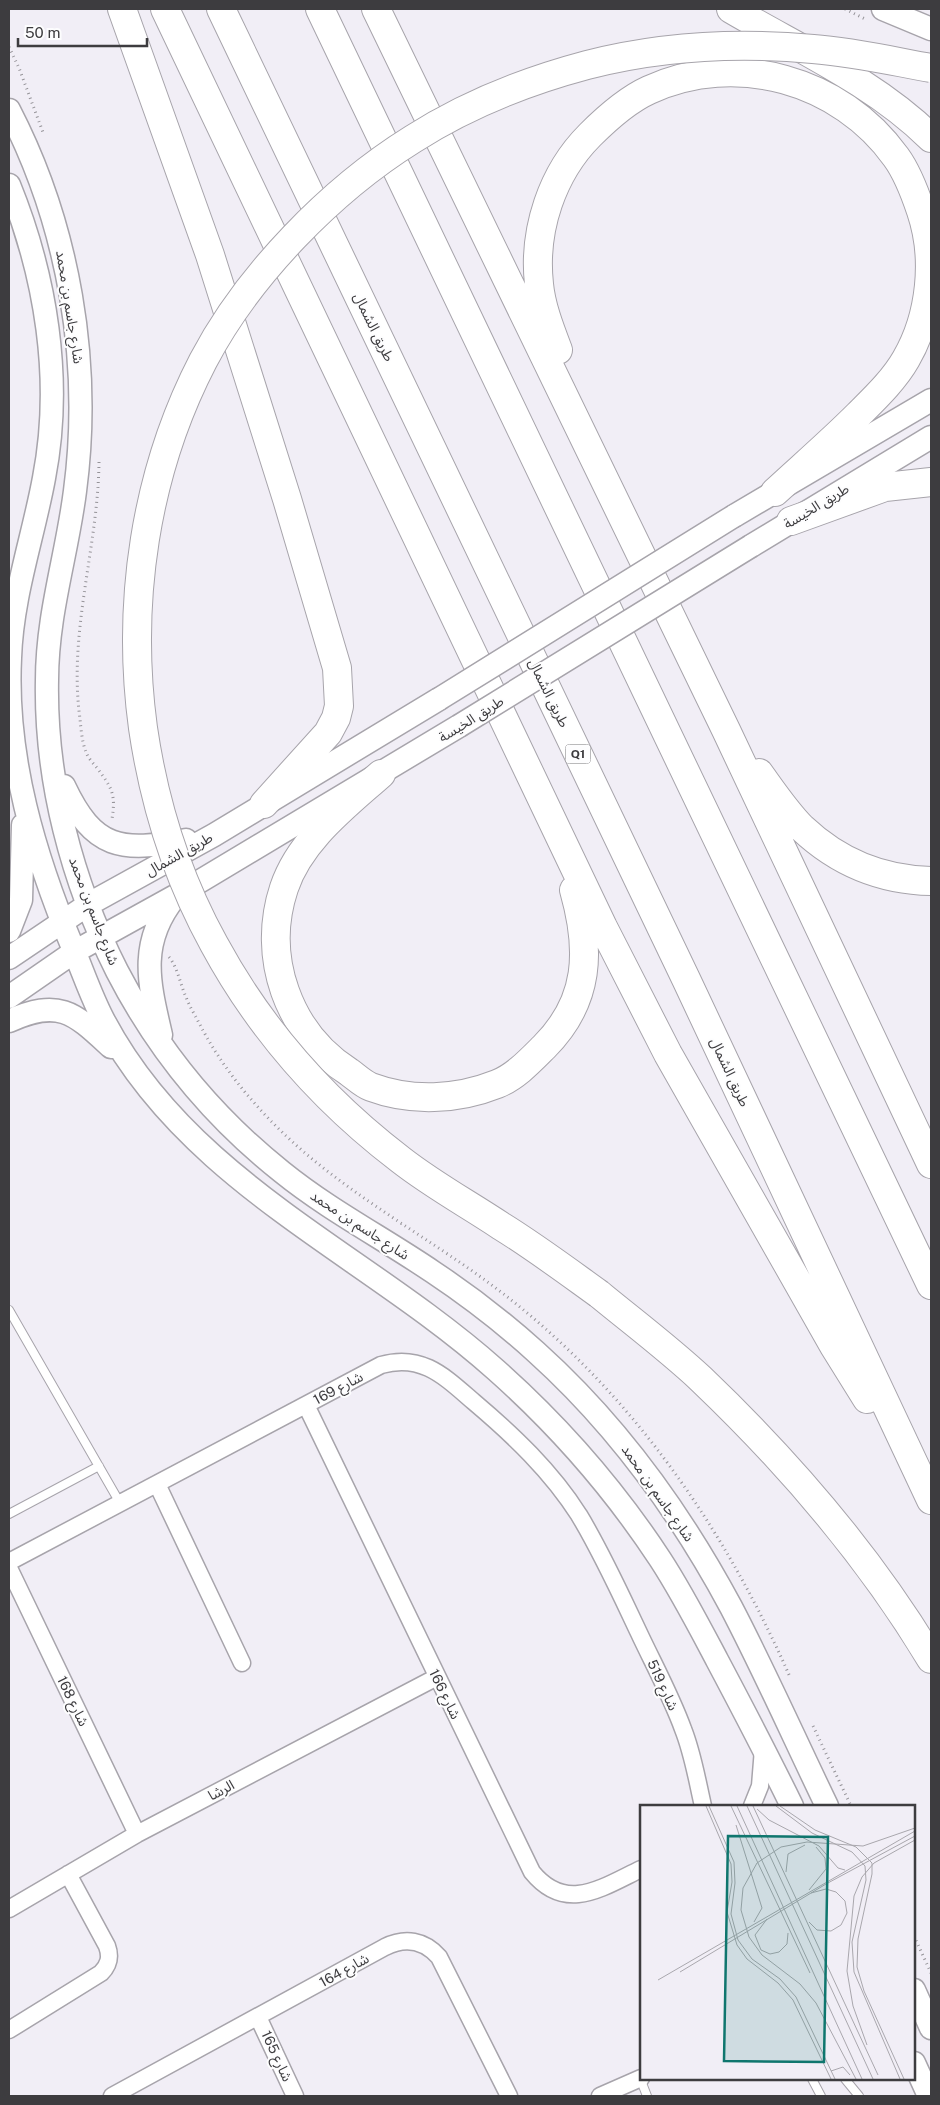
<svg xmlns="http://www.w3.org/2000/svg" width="940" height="2105" font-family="'Public Sans','Noto Sans Arabic',sans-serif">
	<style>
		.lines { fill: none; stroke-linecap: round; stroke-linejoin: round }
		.lane-casing { stroke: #a7a4ab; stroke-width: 10 }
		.street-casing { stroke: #a7a4ab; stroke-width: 19 }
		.secondary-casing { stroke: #a7a4ab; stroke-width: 25 }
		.highway-casing { stroke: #a7a4ab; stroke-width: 30 }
		.path { stroke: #959398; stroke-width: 3; stroke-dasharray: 1 4; stroke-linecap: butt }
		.lane { stroke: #fff; stroke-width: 8 }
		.street { stroke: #fff; stroke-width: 16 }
		.secondary { stroke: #fff; stroke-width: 22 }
		.highway { stroke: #fff; stroke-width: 28 }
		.secondary-bridge-casing { stroke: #a7a4ab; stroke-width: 25; stroke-linecap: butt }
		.highway-bridge-casing { stroke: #a7a4ab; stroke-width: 30; stroke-linecap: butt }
		.secondary-bridge { stroke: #fff; stroke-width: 22 }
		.highway-bridge { stroke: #fff; stroke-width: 28 }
		.labels { text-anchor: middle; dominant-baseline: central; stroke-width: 4; stroke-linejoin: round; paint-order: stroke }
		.shield { fill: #fdfdfe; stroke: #777678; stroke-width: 1 }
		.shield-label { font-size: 12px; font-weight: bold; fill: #3d3c3f }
		.street-label { font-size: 14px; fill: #3d3c3f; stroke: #fdfdfe }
		.inset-road { fill: none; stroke: #a9a7ad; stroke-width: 1 }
		.view { fill: #0f766e; fill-opacity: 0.15; stroke: #0f766e; stroke-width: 2.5 }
		.inset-edge { fill: none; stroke: #3d3c3f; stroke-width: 2.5 }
	</style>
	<rect width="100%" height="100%" fill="#f1eef6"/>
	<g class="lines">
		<g class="lane-casing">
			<path id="lane" d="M 9,1310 L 120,1503
				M 9,1514 L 99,1466
				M 640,2078 L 647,2096
				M 812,2079 L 821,2096
				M 845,2079 L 859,2096"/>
		</g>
		<g class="street-casing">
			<path id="street" d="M 306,1405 L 532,1872 C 566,1914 603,1887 641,1869
				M 157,1484 L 242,1663
				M 9,1562 L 381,1365 C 422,1353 445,1377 474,1402 C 513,1435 551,1471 579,1515 C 602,1553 620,1593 639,1633 C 654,1665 671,1696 683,1729 C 693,1754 697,1780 703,1806
				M 9,1568 L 137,1834
				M 752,1806 L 760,1786 L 763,1749
				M 9,1909 L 137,1834 L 437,1677
				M 258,2017 L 295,2096
				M 9,2030 L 101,1973 C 109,1965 111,1957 107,1946 L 68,1874
				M 112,2096 L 385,1947 C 405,1937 424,1940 439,1957 L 509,2096
				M 600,2096 L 641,2078"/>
		</g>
		<g class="secondary-casing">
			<path id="secondary" d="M 883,9 L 931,29
				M 9,110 C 69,226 92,362 75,491 C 67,555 47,614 47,680 C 45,780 72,882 117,971 C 157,1049 214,1118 282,1172 C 329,1210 383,1238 433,1272 C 469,1296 504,1323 536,1352 C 616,1424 680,1512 731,1607 C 765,1672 795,1740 827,1806
				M 9,185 C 46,276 63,380 44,478 C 33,538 12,596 10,658 C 5,758 35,857 73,948 C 83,972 91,996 103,1019 C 188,1182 365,1253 496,1370 C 559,1426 614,1489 660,1559 C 681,1591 699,1626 717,1660 C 743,1709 768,1757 792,1806
				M 734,516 L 931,400
				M 751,546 L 931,437
				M 64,786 C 94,850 121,852 186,840
				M 9,931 L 21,900 L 23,825
				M 9,958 L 89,904 L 214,835 L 439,699
				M 9,997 L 74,952 L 177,895 L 459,726
				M 9,1021 C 60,998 74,1013 111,1047
				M 161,1035 C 149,983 138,943 175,897
				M 914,1990 L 931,2028
				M 914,2063 L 929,2096"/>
		</g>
		<g class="highway-casing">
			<path id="highway" d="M 122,9 L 210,255 L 287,499 L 337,668 L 339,706 L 336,718 L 328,733 L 264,804
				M 165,9 L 603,927 L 668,1054 L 834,1346 L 867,1399
				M 221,9 L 686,979 L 931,1500
				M 320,9 L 931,1285
				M 376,9 L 726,730 L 931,1164
				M 731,9 C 799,49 874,82 931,138
				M 558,350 C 550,329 541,306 539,284 C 533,230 552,173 590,135 C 607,118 627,100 649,90 C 736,50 841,80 896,157 C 907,172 915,193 921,211 C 937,258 931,316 906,359 C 894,380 875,398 858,415 C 831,442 802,467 775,492
				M 791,521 L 885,487 L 931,482
				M 759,773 C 772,791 786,812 802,828 C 838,862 882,880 931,881
				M 381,774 C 345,806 300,840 284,888 C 261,957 288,1033 349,1072 C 356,1077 363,1084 371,1087 C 411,1102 457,1100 497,1084 C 515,1077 530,1061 544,1047 C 590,1001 591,950 574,890
				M 599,1294 C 633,1322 669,1349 701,1379 C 788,1462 869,1556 931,1659"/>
		</g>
		<path class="path" d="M 845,9 L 867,20
			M 9,47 L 19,68 L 44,135
			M 99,462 C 98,548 68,632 80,719 C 81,729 82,742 86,752 C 88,758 93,763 97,768 C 112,788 116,794 112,819
			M 169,957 C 178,968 180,984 186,997 C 189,1005 193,1012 197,1019 C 218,1061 247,1098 281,1131 C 341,1190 421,1233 489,1283 C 625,1383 723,1524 790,1677
			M 813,1726 L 851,1806
			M 914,1936 L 931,1973"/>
		<use href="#lane" class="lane"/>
		<use href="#street" class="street"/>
		<use href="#secondary" class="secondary"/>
		<use href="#highway" class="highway"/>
		<g class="secondary-bridge-casing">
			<path id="secondary-bridge" d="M 439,699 L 734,516
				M 459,726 L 751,546"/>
		</g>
		<g class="highway-bridge-casing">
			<path id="highway-bridge" d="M 599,1294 C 567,1271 535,1247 501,1226 C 468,1204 433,1185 401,1160 C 325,1102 260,1029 214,944 C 177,877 154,803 143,728 C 126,603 145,473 203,361 C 248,275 331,190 413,139 C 466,105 527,81 587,65 C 661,46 737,42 813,49 C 853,52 892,61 931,68"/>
		</g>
		<use href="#secondary-bridge" class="secondary-bridge"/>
		<use href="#highway-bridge" class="highway-bridge"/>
	</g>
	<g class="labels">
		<rect class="shield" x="565.5" y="744.5" width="25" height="19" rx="4"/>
		<g class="shield-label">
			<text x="578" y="754">Q1</text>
		</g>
		<g class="street-label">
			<text transform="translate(70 307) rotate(81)">شارع جاسم بن محمد</text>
			<text transform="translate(374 327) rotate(64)">طريق الشمال</text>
			<text transform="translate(816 506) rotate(-31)">طريق الخيسة</text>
			<text transform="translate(549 693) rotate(64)">طريق الشمال</text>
			<text transform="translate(471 719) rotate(-32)">طريق الخيسة</text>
			<text transform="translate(179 854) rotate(-29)">طريق الشمال</text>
			<text transform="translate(94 911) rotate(69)">شارع جاسم بن محمد</text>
			<text transform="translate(730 1072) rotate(65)">طريق الشمال</text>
			<text transform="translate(360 1225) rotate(33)">شارع جاسم بن محمد</text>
			<text transform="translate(338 1388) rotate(-28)">شارع 169</text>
			<text transform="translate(658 1493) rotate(55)">شارع جاسم بن محمد</text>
			<text transform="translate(663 1685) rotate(65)">شارع 519</text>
			<text transform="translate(445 1694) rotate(64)">شارع 166</text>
			<text transform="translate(73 1701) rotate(64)">شارع 168</text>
			<text transform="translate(221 1790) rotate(-28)">الرشا</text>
			<text transform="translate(344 1970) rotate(-29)">شارع 164</text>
			<text transform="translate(277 2056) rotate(65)">شارع 165</text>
		</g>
	</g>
	<g transform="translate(640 1805)">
		<rect width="275" height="275" fill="#f1eef6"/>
		<path class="inset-road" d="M 66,1 L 91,59 L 92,77 L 87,107 L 97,140 L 107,154 L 138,178 L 153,195 L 191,274M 69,1 L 94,57 L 95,78 L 91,109 L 98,135 L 112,154 L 140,174 L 156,192 L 195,274M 91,1 L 170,168M 97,1 L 222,274M 107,1 L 233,274M 113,1 L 238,270M 136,1 L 172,28 L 212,47 L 225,61 L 226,75 L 212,137 L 214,167 L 260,274M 140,1 L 175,25 L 216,42 L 232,58 L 232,69 L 218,134 L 217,162 L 224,186 L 264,274M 117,4 L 129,15 L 179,41 L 198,63 L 205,65M 96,20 L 122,103 L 114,117M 146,67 L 148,49 L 165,40M 169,85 L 186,64 L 185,53 L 176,42M 127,114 L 115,130 L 121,145 L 130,149 L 139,147 L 147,139 L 148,128M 169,117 L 177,125 L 191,126 L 201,120 L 207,108 L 205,96 L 196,87 L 186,84 L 171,88M 40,167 L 186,79 L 275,31M 18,175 L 275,26M 227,240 L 213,201 L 207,166 L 214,91 L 222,72 L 234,58 L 275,35M 191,266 L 203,262 L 210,270M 216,274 L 176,198 L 160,179 L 122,150 L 109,132 L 101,105 L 103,83 L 117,58 L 141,42 L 167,37 L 223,41 L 275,23"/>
		<path class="view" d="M 88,31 L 188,32 L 184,257 L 84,256 Z"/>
		<rect width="275" height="275" class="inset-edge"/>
	</g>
	<rect width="940" height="2105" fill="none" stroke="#3d3c3f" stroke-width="20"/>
	<path d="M18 38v8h129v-8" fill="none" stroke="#3d3c3f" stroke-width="2.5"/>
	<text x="25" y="38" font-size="15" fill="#3d3c3f" stroke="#fdfdfe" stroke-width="4" paint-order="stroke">50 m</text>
</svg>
